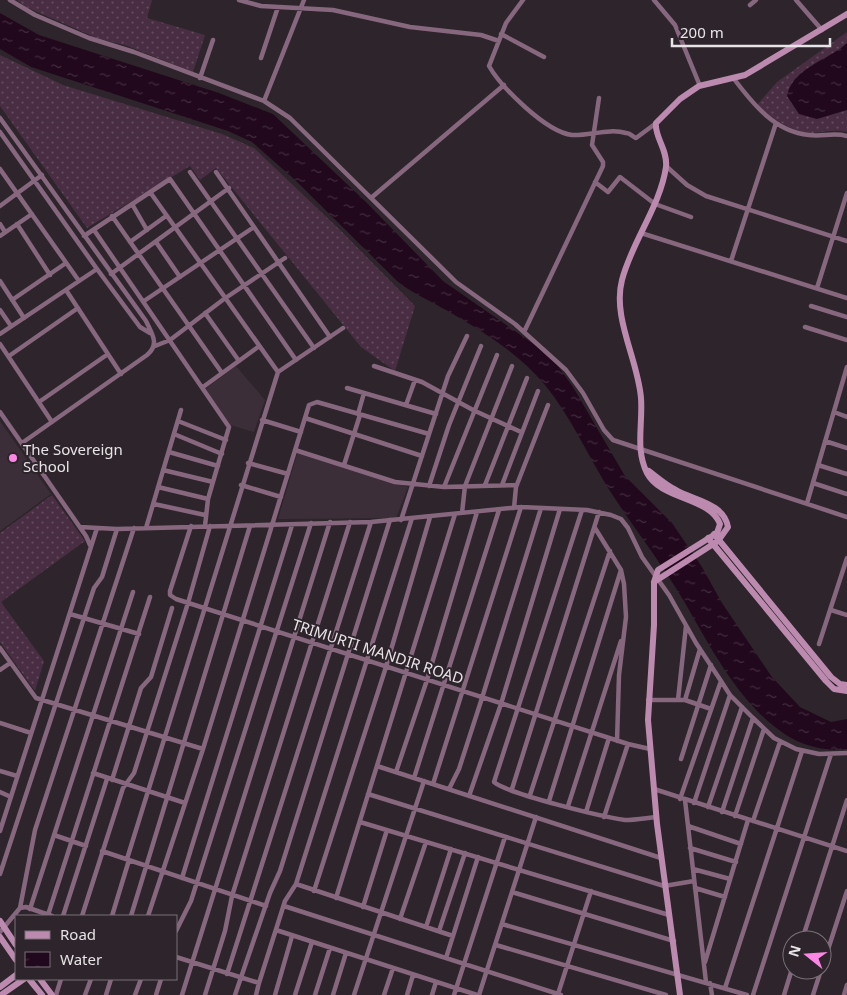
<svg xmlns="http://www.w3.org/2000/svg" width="847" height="995" font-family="'Noto Sans',sans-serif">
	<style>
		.built { fill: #3b2e38 }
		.grass { fill: url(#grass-dots) }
		.water { fill: url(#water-ripples) }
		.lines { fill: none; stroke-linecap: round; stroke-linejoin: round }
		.street { stroke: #86677e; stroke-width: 4.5 }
		.secondary { stroke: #bc8aaf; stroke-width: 6 }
		.poi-dot { fill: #fc86e4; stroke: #2d252b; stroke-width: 2 }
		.labels { text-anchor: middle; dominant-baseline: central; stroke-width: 4; stroke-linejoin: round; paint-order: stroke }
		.poi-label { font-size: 15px; fill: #e8e3e7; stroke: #2d252b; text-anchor: start }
		.street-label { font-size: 15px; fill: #e8e3e7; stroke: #2d252b }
	</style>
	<defs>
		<pattern id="grass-dots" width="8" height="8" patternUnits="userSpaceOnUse" patternTransform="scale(1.25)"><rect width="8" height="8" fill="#492d43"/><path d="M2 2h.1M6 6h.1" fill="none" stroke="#634b5e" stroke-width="1.8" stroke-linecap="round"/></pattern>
		<pattern id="water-ripples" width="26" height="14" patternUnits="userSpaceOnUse" patternTransform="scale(1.25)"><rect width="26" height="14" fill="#22081d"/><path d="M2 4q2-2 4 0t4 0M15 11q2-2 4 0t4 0" fill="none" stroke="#422c3e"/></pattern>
	</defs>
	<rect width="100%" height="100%" fill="#2d252b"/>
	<path class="built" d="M 236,366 L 265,400 L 254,432 L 230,425 L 205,389 Z
		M 0,421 L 51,494 L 0,531 Z
		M 298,451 L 408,487 L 396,518 L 278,519 Z"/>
	<path class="grass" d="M 17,0 L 152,0 L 147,18 L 205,35 L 193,72 L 125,45 L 99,39 L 26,7 Z
		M 847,32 L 847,132 C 835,129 824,132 812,133 C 794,134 769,116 757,105 L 777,82 Z
		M 0,55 L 63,85 L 222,134 L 254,148 L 340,230 L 415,306 L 395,371 L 361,347 L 216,168 L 200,180 L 190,166 L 87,228 L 0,106 Z
		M 52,495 L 85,541 L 1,602 L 44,661 L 35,691 L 0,642 L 0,533 Z"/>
	<path class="water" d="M 0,13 L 39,35 L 219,93 L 273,114 L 367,203 L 443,281 L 538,347 L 558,366 L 573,387 L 625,476 L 672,523 L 702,567 L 722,603 L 772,677 L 800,707 L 831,722 L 847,719 L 847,749 C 827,752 803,746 786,735 C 739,705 709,644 682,598 C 660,561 633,527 610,491 C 588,456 571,417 545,385 C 517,351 473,325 435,304 C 422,297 409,291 397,281 L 295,180 L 252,142 L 228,131 L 31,67 L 0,49 Z
		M 847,43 L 847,110 L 817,119 L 799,114 L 787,96 C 792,68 829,60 847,43 Z"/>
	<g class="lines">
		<path class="street" d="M 10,0 L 35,15 L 89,38 L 134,52 L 264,101 L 290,118 L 456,282 L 515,324 L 566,370 L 583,393 L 604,430 L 613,440 L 847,517
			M 239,0 L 261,6 L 333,10 L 410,27 L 481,35 L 499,41
			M 523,0 L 506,23 L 489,66 C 501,87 546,132 572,135 C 589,136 609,128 626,133 C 630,133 633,137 636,138 L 655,124
			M 654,0 L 675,25 L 700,86
			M 796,0 L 822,30
			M 750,5 L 756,0
			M 501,34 L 544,57
			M 261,58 L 278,7
			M 200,78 L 213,40
			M 734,79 C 753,104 775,132 809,135 C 823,137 833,132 847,136
			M 264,101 L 304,0
			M 0,118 L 146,321 C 152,334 160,344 147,355 L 22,443
			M 0,132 L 97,269 L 140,327 L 150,333
			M 666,166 L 687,185 L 706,196 L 847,241
			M 0,169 L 79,281
			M 190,172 L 314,348
			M 216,172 L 330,337
			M 595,182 L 608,192 L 620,177 L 655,204 L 691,217
			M 150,192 L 278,372
			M 371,198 L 504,85
			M 132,204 L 147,230
			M 0,206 L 42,175
			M 112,216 L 222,373
			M 0,224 L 5,232
			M 17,224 L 50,275
			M 94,230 L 229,427 L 208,499 L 205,526
			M 641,233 L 847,298
			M 0,236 L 32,214
			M 84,236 L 170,179 L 296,360
			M 130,242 L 166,216
			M 156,242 L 180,277
			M 731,261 L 776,123
			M 111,274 L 229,188
			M 0,281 L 24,318
			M 817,288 L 847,193
			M 66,290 L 121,374
			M 12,300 L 66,263
			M 144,301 L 254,227
			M 811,306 L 847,317
			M 0,310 L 11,326
			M 205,313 L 239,361
			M 805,327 L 847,340
			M 524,332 L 603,166 L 603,162 L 592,145 L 599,98
			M 0,334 L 97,269
			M 0,344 L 52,422
			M 155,346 L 170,340 L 224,299 L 285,258
			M 9,356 L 78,308
			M 374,366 L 422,382 L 473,410 L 521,432
			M 203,387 L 258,347
			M 347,388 L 436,414
			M 39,402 L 108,354
			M 406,405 L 415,380
			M 0,412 L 86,536 L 90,545
			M 834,412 L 847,417
			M 358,414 L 364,393
			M 305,418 L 422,456
			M 262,420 L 301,432
			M 178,421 L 226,440
			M 174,434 L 222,454
			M 825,441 L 847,448
			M 295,450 L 395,482 L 444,487 L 517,485
			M 169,452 L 218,466
			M 248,463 L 288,474
			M 344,465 L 360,415
			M 818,465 L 847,474
			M 163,470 L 213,482
			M 813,483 L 847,494
			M 241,485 L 281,497
			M 485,485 L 527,378
			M 502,485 L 538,391
			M 429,486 L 449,425 L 481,346
			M 158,487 L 208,499
			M 444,487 L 497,355
			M 807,503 L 847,367
			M 154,504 L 205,515
			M 514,508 L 516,487 L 548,405
			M 582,510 L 494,782 C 508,794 603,817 625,820 C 635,820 646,818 656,817
			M 462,513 L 465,486 L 512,366
			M 401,520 L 448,376 L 467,336
			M 191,526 L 170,591 L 170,595 L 176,599 L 628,744 L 650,749
			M 80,527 L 117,529 L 371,522 L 521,507 L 587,510 L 611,515 L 621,519 L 628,528 L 642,557 L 669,595 L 696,643 L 721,681 L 730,695 L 753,718 L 774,738 L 796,749 L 819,754 L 847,753
			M 146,528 L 181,410
			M 595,528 L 621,570 L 624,584 L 626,617 L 619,675 L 617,741
			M 831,610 L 847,615
			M 70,614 L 139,634
			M 819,644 L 847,558
			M 0,648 L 36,698 L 203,749
			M 0,670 L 10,663
			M 648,700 L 685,700 L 711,709
			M 678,700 L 686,626
			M 685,700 L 700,649
			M 0,723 L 31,733
			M 681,759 L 711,665
			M 377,766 L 661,858
			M 0,771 L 17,776
			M 396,772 L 427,680 L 477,512
			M 93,773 L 185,803
			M 414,778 L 499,510
			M 112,780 L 141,688 L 151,677 L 172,608
			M 433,784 L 521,507
			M 449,789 L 459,769 L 482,698 L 541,508
			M 512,789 L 599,512
			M 654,789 L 847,851
			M 0,792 L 11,797
			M 368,794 L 664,886 L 694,881
			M 530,795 L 610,551
			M 469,796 L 501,704 L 560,509
			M 680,799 L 721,681
			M 685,800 L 706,982
			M 549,801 L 621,570
			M 694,803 L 730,695
			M 568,806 L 621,641
			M 708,807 L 742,707
			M 586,812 L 609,738
			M 722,812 L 753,718
			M 735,816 L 764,729
			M 604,817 L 628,744
			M 753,821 L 780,742
			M 360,822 L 669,915
			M 688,826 L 741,844
			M 0,831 L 97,528
			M 54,835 L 86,846
			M 690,848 L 736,862
			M 102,851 L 266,906
			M 127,859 L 278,372 L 343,328
			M 693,869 L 730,879
			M 0,874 L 84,618 L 94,588 L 102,577 L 117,529
			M 182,878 L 292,525
			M 296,884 L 453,936
			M 695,888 L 725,897
			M 314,891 L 386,667 L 430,517
			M 512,892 L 674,941
			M 336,898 L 455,514
			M 284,906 L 561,995
			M 363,907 L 387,830
			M 20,908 L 35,830 L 134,528
			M 30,909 L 133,592
			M 48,915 L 150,597
			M 63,916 L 107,779
			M 82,916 L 123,788 L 134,773 L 188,603 L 210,526
			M 112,916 L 129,860
			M 131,916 L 250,526
			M 148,916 L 203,749 L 309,405 L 317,402 L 429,434
			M 400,919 L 426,842
			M 502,924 L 747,995
			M 426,927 L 451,849
			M 276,930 L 477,995
			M 176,931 L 191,901 L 311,523
			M 439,931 L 465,853
			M 0,932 L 20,908 L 26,907 L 52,916
			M 802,940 L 847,800
			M 496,945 L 666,995
			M 176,957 L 259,983 L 256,995
			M 446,958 L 478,857
			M 705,962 L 748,820
			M 822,968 L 847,891
			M 227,974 L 371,522
			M 259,983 L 285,901 L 296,884 L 412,518
			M 710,983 L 712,995
			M 725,988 L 802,751
			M 558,994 L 591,891
			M 56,995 L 61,979
			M 85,995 L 91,979
			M 106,995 L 111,979
			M 135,995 L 141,979
			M 156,995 L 161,979
			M 182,995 L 330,522
			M 205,995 L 225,931 L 232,896 L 350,522
			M 235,995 L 270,893 L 280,871 L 390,520
			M 275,995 L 292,936
			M 295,995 L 312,942
			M 315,995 L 330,948
			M 333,995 L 346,953
			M 354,995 L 424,781
			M 384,995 L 393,968
			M 407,995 L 413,975
			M 432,995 L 436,982
			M 454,995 L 505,837
			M 479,995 L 536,817
			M 753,995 L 831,754
			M 784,995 L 792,969
			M 813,995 L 821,970
			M 844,995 L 847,985"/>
		<path class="secondary" d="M 649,471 C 658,478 666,485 676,490 C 693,500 724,503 728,527 L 718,541 L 654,582
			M 714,534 L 831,677 L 840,684 L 847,685
			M 708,538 L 826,681 L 834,689 L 847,691
			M 0,921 L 16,945
			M 0,937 L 16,960
			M 29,979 L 42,995
			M 40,979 L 52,995
			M 0,987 L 16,975
			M 1,995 L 24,979
			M 680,995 L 657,824 L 648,720 L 654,625 L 654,582 L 658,570 L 717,533 L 720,524 C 710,497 661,500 647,473 C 635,449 643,424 641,398 C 638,360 612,317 622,280 C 632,241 660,207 666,167 C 668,150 654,136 656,123 L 680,99 L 699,86 L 745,75 L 847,14"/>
	</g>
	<circle class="poi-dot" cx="13" cy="458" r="5"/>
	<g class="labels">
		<g class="poi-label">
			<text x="23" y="449">The Sovereign<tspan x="23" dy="17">School</tspan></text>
		</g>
		<g class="street-label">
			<text transform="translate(378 651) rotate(18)">TRIMURTI MANDIR ROAD</text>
		</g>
	</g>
	<rect x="15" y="915" width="162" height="65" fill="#2d252b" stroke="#787176"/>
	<rect x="25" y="931" width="25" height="8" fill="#bc8aaf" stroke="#787176"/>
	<text x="60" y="940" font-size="15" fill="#e8e3e7">Road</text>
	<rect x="25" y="952" width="25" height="15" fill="url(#water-ripples)" stroke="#787176"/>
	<text x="60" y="965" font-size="15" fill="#e8e3e7">Water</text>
	<g transform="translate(807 955) rotate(287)"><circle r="24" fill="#2d252b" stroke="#787176"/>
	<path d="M0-4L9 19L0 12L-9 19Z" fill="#fc86e4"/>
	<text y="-8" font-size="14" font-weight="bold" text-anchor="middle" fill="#e8e3e7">N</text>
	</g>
	<path d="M672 38v8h158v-8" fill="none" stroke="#e8e3e7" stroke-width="2.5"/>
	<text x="680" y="38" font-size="15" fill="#e8e3e7" stroke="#2d252b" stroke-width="4" paint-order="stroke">200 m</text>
</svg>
